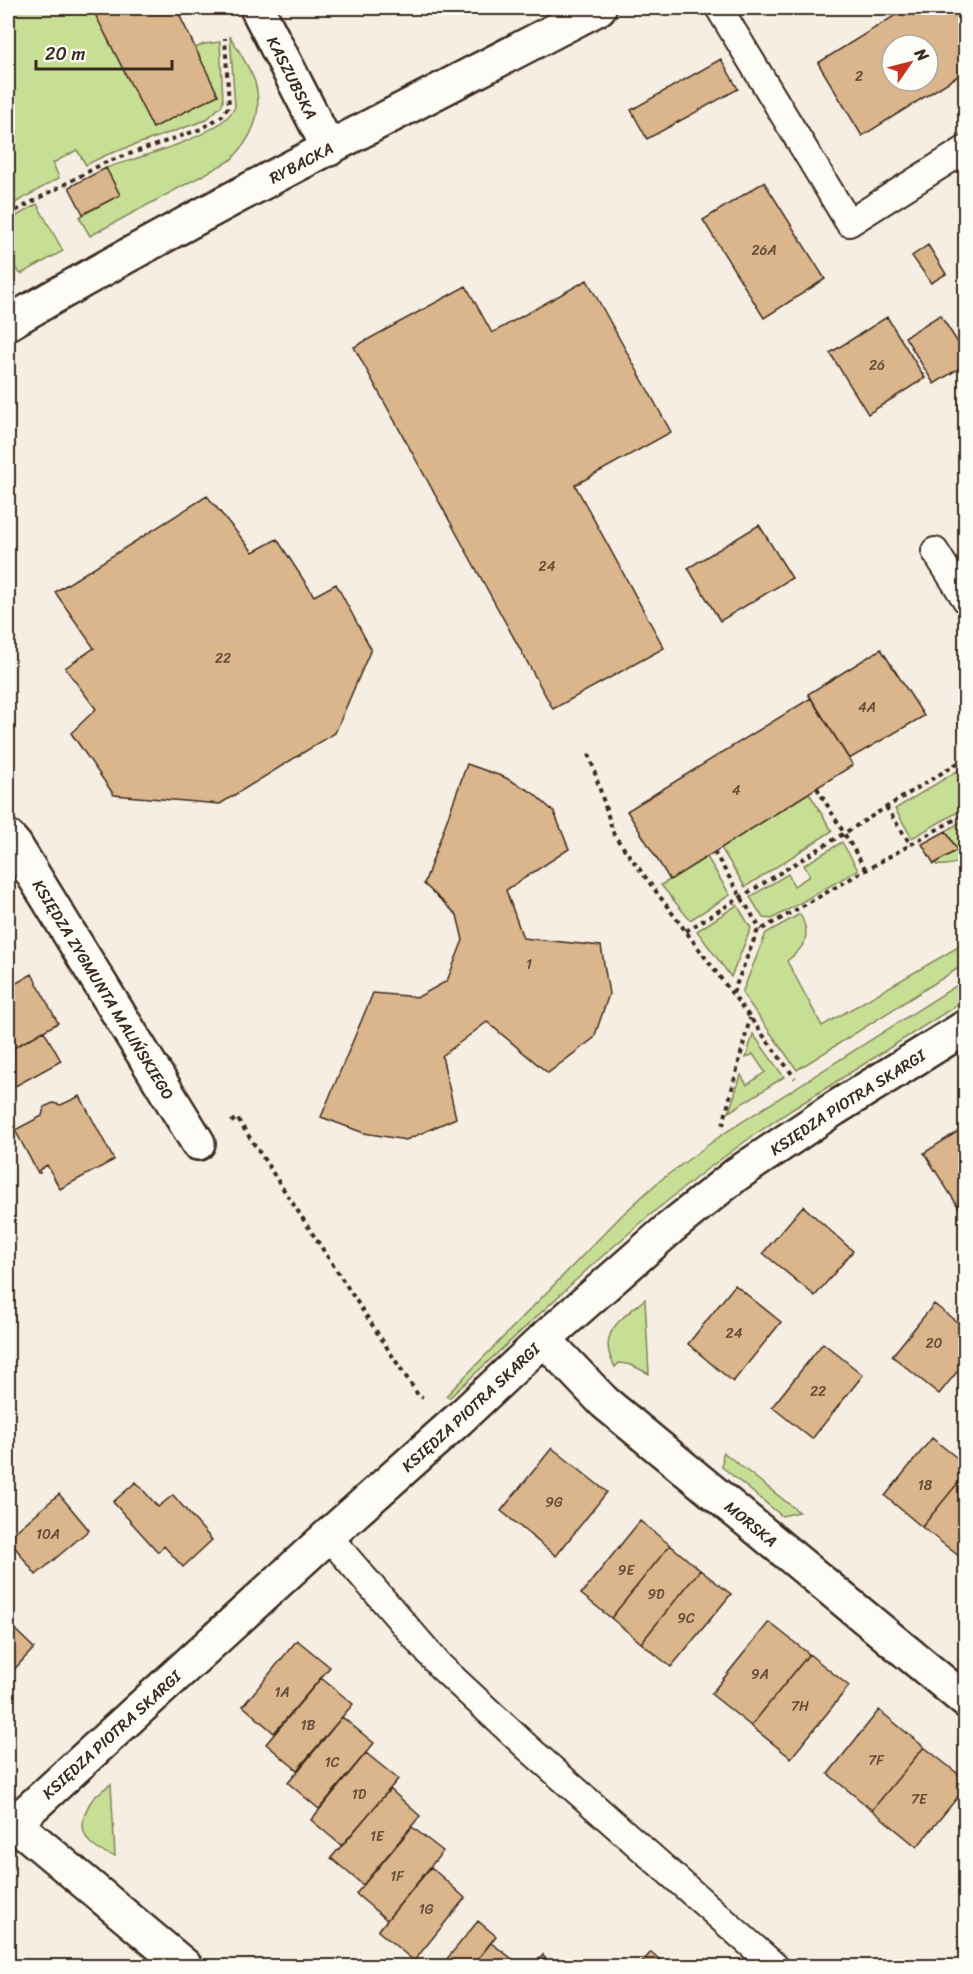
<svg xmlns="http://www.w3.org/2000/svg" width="973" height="1974" font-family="Sriracha,sans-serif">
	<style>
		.green { fill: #c7df95; stroke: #81845a; stroke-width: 1.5 }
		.building { fill: #dbb68c; stroke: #3b2a1e; stroke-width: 1.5; fill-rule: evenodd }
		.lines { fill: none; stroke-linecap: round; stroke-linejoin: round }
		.lane-casing { stroke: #3b2a1e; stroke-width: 30 }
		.street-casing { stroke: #3b2a1e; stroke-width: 38 }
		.secondary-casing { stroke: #3b2a1e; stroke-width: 38 }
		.path { stroke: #3b2a1e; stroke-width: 4; stroke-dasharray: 4.5 4.5; stroke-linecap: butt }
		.lane { stroke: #fdfcf7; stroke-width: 26 }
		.street { stroke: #fdfcf7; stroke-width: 33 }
		.secondary { stroke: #fdfcf7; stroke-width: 33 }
		.labels { text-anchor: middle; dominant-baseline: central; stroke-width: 4.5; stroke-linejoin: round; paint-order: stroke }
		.number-label { font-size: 14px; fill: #634d3a }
		.street-label { font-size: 16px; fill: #3b2a1e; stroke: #fdfcf7 }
	</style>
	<rect width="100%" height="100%" fill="#f6eee2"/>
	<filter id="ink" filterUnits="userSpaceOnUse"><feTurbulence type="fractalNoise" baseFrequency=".0167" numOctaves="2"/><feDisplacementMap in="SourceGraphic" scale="12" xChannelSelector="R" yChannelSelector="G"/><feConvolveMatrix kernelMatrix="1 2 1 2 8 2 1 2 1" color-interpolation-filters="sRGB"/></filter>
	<g filter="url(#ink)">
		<path class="green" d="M 8,8 L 92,8 L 153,128 L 218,95 L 195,48 L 204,44 L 220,42 L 223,101 L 222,105 L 206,120 L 106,155 L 86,165 L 77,150 L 53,163 L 59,178 L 8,207 Z
			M 230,36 C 238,50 250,68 255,82 C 264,114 252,138 231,160 L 90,236 L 79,217 L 120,195 L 106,168 C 138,157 221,137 235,107 Z
			M 37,204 L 63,251 L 21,274 L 8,261 L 8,221 Z
			M 965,766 L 965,808 L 912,838 L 895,809 Z
			M 809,793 L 832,831 L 745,887 L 721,848 Z
			M 965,819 L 965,858 C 957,864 944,867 934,864 L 957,850 L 946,831 Z
			M 842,842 L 858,870 L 772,919 L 763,918 L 750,897 L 788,874 L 794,886 L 810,876 L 804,865 Z
			M 707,857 L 730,895 L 690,920 L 661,885 Z
			M 737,905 L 751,928 L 731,977 L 697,931 Z
			M 800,914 C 812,936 805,947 787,961 L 822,1026 L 965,943 L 965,964 L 797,1070 L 742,993 L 766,933 Z
			M 965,980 L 965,1000 L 793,1109 L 754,1135 L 702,1173 L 650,1215 L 591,1266 L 449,1398 L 446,1396 L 622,1215 L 658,1182 L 723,1134 Z
			M 753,1034 L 784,1077 L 729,1112 L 741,1075 L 747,1085 L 765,1072 L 753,1054 L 746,1058 Z
			M 645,1299 L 649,1374 C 639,1369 630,1363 619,1363 L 615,1367 C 595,1333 622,1319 645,1299 Z
			M 723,1452 L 799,1512 L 782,1516 L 722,1467 Z
			M 111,1784 L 115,1856 C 87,1849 74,1830 90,1803 C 95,1795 104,1789 111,1784 Z"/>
		<path class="building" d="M 92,8 L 176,8 L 218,95 L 153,128 Z
			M 907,8 L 966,8 L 966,71 L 862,136 L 818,63 ZM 892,45 L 928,45 L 928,81 L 892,81 Z
			M 721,59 L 738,89 L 647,139 L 631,110 Z
			M 106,168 L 120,195 L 83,214 L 69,187 Z
			M 764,182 L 825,279 L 764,318 L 703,220 Z
			M 928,245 L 946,274 L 931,283 L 912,256 Z
			M 587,280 L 671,432 L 575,485 L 664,648 L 553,709 L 354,347 L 466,286 L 492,333 Z
			M 940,315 L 966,355 L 966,364 L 934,384 L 905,337 Z
			M 887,317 L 925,378 L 868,414 L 830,353 Z
			M 207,496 L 253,552 L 277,539 L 314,596 L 336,584 L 371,649 L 335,733 L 220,804 L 114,795 L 71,733 L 96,709 L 65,668 L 94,648 L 55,592 Z
			M 759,525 L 792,578 L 720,621 L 688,568 Z
			M 881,649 L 924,716 L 849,759 L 808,694 Z
			M 811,698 L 853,765 L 670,880 L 627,811 Z
			M 467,764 L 504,777 L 532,792 L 554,812 L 569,849 L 506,890 L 523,938 L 601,946 L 609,994 L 594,1038 L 548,1073 L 487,1022 L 442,1056 L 456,1118 L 406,1140 L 364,1133 L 321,1117 L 373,993 L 418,997 L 447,981 L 463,940 L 457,915 L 424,884 Z
			M 946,831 L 957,850 L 934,864 L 922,844 Z
			M 32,974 L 58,1023 L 8,1051 L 8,988 Z
			M 44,1031 L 61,1061 L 8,1090 L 8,1051 Z
			M 80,1096 L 114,1160 L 60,1189 L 47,1165 L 39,1170 L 40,1173 L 38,1173 L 15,1130 L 42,1116 L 44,1107 L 53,1103 L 61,1105 Z
			M 966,1126 L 966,1219 L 924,1153 Z
			M 803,1206 L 853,1251 L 815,1296 L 763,1253 Z
			M 735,1285 L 781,1322 L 733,1382 L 688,1344 Z
			M 934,1304 L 966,1329 L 966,1361 L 939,1394 L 892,1356 Z
			M 823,1343 L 863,1375 L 812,1439 L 772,1407 Z
			M 932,1438 L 966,1465 L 966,1473 L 922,1527 L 885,1496 Z
			M 552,1448 L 607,1492 L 556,1556 L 501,1511 Z
			M 966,1473 L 966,1550 L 960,1557 L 922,1527 Z
			M 136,1482 L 158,1507 L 173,1495 L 212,1540 L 183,1567 L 164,1546 L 158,1552 L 113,1502 Z
			M 59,1494 L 89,1530 L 36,1575 L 8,1538 Z
			M 640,1521 L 670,1545 L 611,1618 L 581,1594 Z
			M 670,1545 L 700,1570 L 641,1643 L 611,1618 Z
			M 700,1570 L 731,1594 L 671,1667 L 641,1643 Z
			M 769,1622 L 809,1654 L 751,1726 L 711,1694 Z
			M 8,1623 L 34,1648 L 8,1676 Z
			M 297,1640 L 330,1667 L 274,1733 L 243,1706 Z
			M 809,1654 L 849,1686 L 791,1758 L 751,1726 Z
			M 321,1678 L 353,1704 L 297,1770 L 266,1744 Z
			M 879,1710 L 924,1747 L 872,1810 L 828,1774 Z
			M 342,1717 L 374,1743 L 319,1809 L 288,1783 Z
			M 924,1747 L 966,1780 L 966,1787 L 917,1847 L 872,1810 Z
			M 366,1753 L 398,1779 L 342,1846 L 311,1820 Z
			M 390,1789 L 420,1816 L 363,1885 L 331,1858 Z
			M 412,1827 L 443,1851 L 387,1920 L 356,1894 Z
			M 431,1867 L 465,1898 L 414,1961 L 378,1931 Z
			M 478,1921 L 496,1936 L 472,1966 L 455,1966 L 446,1960 Z
			M 491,1943 L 522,1966 L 472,1966 Z
			M 651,1952 L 667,1966 L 639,1966 Z
			M 543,1955 L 543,1956 L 556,1966 L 533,1966 Z"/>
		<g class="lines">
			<g class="lane-casing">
				<path id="lane" d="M 719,8 L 849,223 L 966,149
					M 935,551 L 966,600
					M 328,1536 L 440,1666 L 527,1747 L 775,1966"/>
			</g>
			<g class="street-casing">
				<g id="street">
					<path id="s1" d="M 257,8 L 329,149"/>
					<path id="s2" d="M 8,837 L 15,845 L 198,1143"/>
					<path id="s3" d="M 544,1339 L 604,1402 L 966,1701"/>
					<path d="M 14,1823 L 185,1966"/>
					<path id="s4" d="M 8,1829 L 328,1536 L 459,1419 L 544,1339 L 670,1228 L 737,1174 L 834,1109 L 966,1027"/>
				</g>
			</g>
			<g class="secondary-casing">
				<g id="secondary">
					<path id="s5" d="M 8,323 C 201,211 401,111 599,8"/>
				</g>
			</g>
			<path class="path" d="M 8,215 L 104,163 L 201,129 L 222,116 L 229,106 L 225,38
				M 589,754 L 614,835 L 795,1078
				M 817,788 L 866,870
				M 886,807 L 911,845
				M 714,852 L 761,930
				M 686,931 L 966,758
				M 733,993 L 757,932 L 966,813
				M 231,1122 L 237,1118 L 418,1395 L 423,1398
				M 723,1125 L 750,1018"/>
			<use href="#lane" class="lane"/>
			<use href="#street" class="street"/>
			<use href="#secondary" class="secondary"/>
		</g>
	</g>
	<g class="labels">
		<g class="number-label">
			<text x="859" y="76">2</text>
			<text x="764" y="250">26A</text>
			<text x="877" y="365">26</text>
			<text x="547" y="566">24</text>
			<text x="223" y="658">22</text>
			<text x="867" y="707">4A</text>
			<text x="736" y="790">4</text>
			<text x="529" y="964">1</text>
			<text x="734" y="1333">24</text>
			<text x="934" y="1343">20</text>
			<text x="818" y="1391">22</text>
			<text x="925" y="1485">18</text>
			<text x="554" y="1502">9G</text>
			<text x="48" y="1534">10A</text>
			<text x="626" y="1570">9E</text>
			<text x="656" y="1594">9D</text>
			<text x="686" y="1618">9C</text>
			<text x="760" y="1674">9A</text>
			<text x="282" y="1692">1A</text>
			<text x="800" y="1706">7H</text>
			<text x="308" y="1725">1B</text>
			<text x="876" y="1760">7F</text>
			<text x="332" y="1762">1C</text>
			<text x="359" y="1794">1D</text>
			<text x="919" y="1799">7E</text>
			<text x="377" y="1836">1E</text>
			<text x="397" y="1876">1F</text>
			<text x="426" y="1909">1G</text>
		</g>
		<g class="street-label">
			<text stroke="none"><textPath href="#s1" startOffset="78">KASZUBSKA</textPath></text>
			<text stroke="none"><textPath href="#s5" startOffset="334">RYBACKA</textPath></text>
			<text stroke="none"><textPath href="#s2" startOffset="180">KSIĘDZA ZYGMUNTA MALIŃSKIEGO</textPath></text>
			<text stroke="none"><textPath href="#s4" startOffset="1112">KSIĘDZA PIOTRA SKARGI</textPath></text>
			<text stroke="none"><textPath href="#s4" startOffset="626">KSIĘDZA PIOTRA SKARGI</textPath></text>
			<text stroke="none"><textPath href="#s3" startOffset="278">MORSKA</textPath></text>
			<text stroke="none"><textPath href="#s4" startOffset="140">KSIĘDZA PIOTRA SKARGI</textPath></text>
		</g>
	</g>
	<rect width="973" height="1974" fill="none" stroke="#fdfcf7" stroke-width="30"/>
	<rect x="15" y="15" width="943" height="1944" fill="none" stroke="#3b2a1e" stroke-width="2" filter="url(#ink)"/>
	<g transform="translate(910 63) rotate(55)"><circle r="28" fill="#fdfcf7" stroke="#afa8a0" stroke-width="1.5"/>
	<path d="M0-4.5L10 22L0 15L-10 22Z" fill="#c8321e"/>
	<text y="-9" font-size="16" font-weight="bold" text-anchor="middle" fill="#3b2a1e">N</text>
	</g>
	<path d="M36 60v9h136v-9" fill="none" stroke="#3b2a1e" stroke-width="3"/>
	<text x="45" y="60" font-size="18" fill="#3b2a1e" stroke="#fdfcf7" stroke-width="4.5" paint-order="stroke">20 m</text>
</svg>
